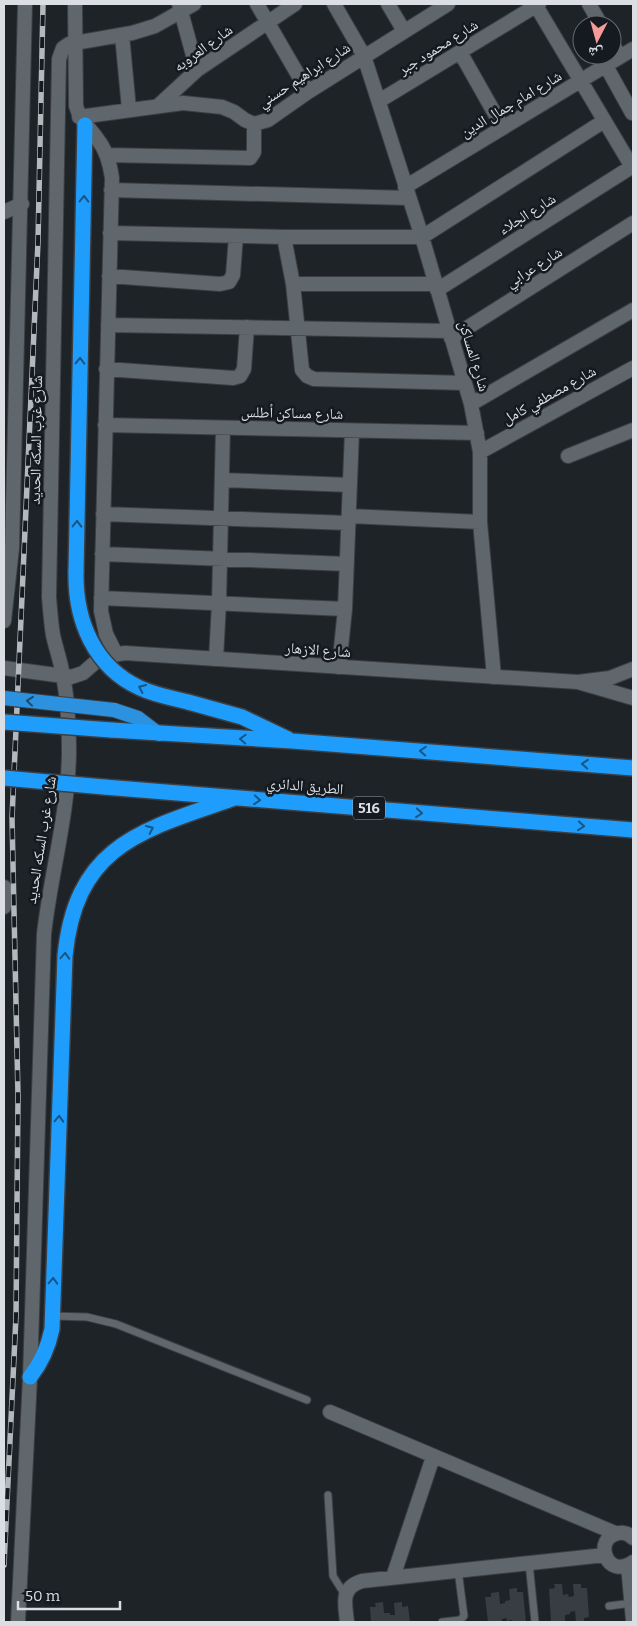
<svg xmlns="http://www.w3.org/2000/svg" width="637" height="1626" font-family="Bitter,'Noto Naskh Arabic',serif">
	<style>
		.building { fill: #373d43 }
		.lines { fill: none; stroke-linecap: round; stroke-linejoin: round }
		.service-casing { stroke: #3b3f43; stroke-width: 9 }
		.minor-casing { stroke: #3b3f43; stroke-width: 16 }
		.tertiary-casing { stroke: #3b3f43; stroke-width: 16 }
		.trunk-casing { stroke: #3b3f43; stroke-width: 16 }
		.motorway-casing { stroke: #3b3f43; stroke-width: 18 }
		.service { stroke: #5f666c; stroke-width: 7 }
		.minor { stroke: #5f666c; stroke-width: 14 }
		.tertiary { stroke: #5f666c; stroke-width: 14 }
		.trunk { stroke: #2c92e0; stroke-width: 14 }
		.motorway { stroke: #1f9dfd; stroke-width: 15 }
		.rail-casing { stroke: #b3b8bc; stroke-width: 5.5 }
		.rail { stroke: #141a1f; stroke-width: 4; stroke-dasharray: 11; stroke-linecap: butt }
		.trunk-bridge-casing { stroke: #3b3f43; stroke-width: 16; stroke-linecap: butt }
		.motorway-bridge-casing { stroke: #3b3f43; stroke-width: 18; stroke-linecap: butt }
		.trunk-bridge { stroke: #2c92e0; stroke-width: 14 }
		.motorway-bridge { stroke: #1f9dfd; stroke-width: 15 }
		.oneway { stroke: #195583 }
		.oneway2 { stroke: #1e4a6c }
		.labels { text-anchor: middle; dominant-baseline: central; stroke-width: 5; stroke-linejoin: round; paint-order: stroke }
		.shield { fill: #141a1f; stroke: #9fa4a8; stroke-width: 1 }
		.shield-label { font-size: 14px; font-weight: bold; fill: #dbdfe3 }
		.street-label { font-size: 15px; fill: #dbdfe3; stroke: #141a1f }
	</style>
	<rect width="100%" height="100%" fill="#1e2328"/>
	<path class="building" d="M 554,1584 L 562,1584 L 563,1595 L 568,1594 L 569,1597 L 574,1596 L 573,1584 L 581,1584 L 581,1588 L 587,1588 L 589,1617 L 584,1618 L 584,1622 L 576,1622 L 575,1611 L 570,1612 L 570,1614 L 565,1615 L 565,1622 L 551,1622 L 549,1589 L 555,1588 Z
		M 517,1588 L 517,1592 L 523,1592 L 526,1622 L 512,1622 L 512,1620 L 507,1621 L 506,1618 L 502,1619 L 502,1622 L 488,1622 L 485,1597 L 491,1597 L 491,1593 L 499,1592 L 500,1604 L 505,1603 L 505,1601 L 510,1600 L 509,1589 Z
		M 383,1602 L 384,1613 L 390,1613 L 390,1615 L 395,1615 L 394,1603 L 402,1602 L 402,1607 L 408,1606 L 410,1622 L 371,1622 L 370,1607 L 376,1607 L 375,1603 Z"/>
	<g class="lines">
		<g class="service-casing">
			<path id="service" d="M 53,1316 L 87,1317 L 116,1324 L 307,1400
				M 328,1495 L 333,1576 L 345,1595
				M 529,1563 L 535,1622
				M 609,1606 L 632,1603
				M 442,1622 L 460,1620 L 464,1616 L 458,1570"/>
		</g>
		<g class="minor-casing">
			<path id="minor" d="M 75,4 L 76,106 C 80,121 90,128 98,140 C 107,151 110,164 112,178 L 101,611 L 106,634 L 116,654
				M 179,4 L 197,70
				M 257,4 L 308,92
				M 334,4 L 364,56 L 422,237 L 471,404 L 480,452 L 480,522 L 494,677
				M 388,4 L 404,31
				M 535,4 L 632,167
				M 589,4 L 601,25
				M 122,35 L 129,109
				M 612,43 L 620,57
				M 460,52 L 503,128
				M 606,66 L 632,113
				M 379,101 L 539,4
				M 159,105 L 197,70 L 295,4
				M 79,117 L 183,103 L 222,107 L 234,112 L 245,120 L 254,124 L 268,120 L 308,92 L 448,4
				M 107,155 L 250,158 L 254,152 L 254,124
				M 405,187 L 633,49
				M 111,190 L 408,198
				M 110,233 L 284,237 L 422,237 L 604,121
				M 284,237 L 293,284 L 302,370 L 307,376 L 314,379 L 465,383
				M 109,276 L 220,284 L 229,282 L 233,275 L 236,236
				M 293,284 L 435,284
				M 437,290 L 633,166
				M 108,325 L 449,331
				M 451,338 L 633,223
				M 106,369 L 233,378 L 240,376 L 244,369 L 247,327
				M 471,404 L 633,310
				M 105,425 L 477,433
				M 480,452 L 633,368
				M 568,456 L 633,430
				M 222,480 L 350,485
				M 103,514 L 348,523
				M 349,516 L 480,522
				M 102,554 L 347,564
				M 101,598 L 345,609
				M 4,621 L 12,548 L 25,4
				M 216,659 L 219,603 L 223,428
				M 339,667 L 345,609 L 352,431
				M 578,682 L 633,698
				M 4,887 L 4,907
				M 330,1412 L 615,1533
				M 633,1538 C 629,1534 624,1532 619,1533 C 592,1537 606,1581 633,1562
				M 628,1565 L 633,1620
				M 393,1577 L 433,1457
				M 18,1622 L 30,1377 L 44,934 C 51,872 68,816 69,753 C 69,727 68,701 63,676 C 61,662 56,649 53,635 C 51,623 50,610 49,597 L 59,59 L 63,48 L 69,44 L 132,33 L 155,26 L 194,4
				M 347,1622 C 345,1603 340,1588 362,1581 L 605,1555"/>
		</g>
		<g class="tertiary-casing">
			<path id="tertiary" d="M 4,212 L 22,204
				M 4,668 L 71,677 L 83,673 L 99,659 L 107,656 L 125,653 L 578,682 L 610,678 L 633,669"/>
		</g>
		<g class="trunk-casing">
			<path id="trunk" d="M 114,710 L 138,718 L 159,734"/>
		</g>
		<g class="motorway-casing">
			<path id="motorway" d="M 76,572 L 85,125
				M 188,702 L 242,717 L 288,739
				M 111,730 L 292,741 L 633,768
				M 104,787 L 633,830
				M 30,1377 C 42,1362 48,1348 52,1329 L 65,956 C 76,844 143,830 235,798"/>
		</g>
		<use href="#service" class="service"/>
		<use href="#minor" class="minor"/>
		<use href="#tertiary" class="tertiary"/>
		<use href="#trunk" class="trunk"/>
		<use href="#motorway" class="motorway"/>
		<g class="rail-casing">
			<path id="rail" d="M 4,1565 L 16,1316 L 18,1096 L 12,818 L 38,242 L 43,4"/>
		</g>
		<use href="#rail" class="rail"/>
		<g class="trunk-bridge-casing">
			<path id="trunk-bridge" d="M 4,698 L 114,710"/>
		</g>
		<g class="motorway-bridge-casing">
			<path id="motorway-bridge" d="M 76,572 C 75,620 94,667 140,688 C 155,695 172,698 188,702
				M 4,722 L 111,730
				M 4,778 L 104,787"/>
		</g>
		<use href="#trunk-bridge" class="trunk-bridge"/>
		<use href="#motorway-bridge" class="motorway-bridge"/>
	</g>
	<defs><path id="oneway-chevron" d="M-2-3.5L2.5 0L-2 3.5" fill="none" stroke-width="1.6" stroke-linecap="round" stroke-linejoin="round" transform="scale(1.25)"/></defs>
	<g class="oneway">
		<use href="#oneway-chevron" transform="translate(84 199) rotate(-89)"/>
		<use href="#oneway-chevron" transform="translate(80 361) rotate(-89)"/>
		<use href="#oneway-chevron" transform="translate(77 524) rotate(-89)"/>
		<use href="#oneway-chevron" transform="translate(142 688) rotate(-155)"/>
		<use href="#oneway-chevron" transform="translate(243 739) rotate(-177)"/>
		<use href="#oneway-chevron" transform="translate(423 751) rotate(-176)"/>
		<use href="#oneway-chevron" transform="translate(585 764) rotate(-176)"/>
		<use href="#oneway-chevron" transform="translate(257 800) rotate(5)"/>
		<use href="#oneway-chevron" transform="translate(419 813) rotate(5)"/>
		<use href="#oneway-chevron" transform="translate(581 826) rotate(5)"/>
		<use href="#oneway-chevron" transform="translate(150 829) rotate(-25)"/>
		<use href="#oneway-chevron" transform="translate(65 956) rotate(-86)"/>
		<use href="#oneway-chevron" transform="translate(59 1119) rotate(-88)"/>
		<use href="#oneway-chevron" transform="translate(53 1281) rotate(-88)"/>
	</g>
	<use class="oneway2" href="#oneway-chevron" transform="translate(30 701) rotate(-174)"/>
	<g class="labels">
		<rect class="shield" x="353" y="796.5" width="32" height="23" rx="4"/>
		<g class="shield-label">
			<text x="369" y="808">516</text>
		</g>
		<g class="street-label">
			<text transform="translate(438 47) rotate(-32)">شارع محمود جبر</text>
			<text transform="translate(203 48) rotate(-36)">شارع العروبه</text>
			<text transform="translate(304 75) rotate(-33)">شارع ابراهيم حسني</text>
			<text transform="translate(511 104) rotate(-31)">شارع امام جمال الدين</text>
			<text transform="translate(527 214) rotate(-32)">شارع الجلاء</text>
			<text transform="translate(534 267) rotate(-32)">شارع عرابي</text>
			<text transform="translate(474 356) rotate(73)">شارع المساكن</text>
			<text transform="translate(549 395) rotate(-29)">شارع مصطفي كامل</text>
			<text transform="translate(292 413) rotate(1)">شارع مساكن أطلس</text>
			<text transform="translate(36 440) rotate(-89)">شارع غرب السكه الحديد</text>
			<text transform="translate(318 650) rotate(4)">شارع الازهار</text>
			<text transform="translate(305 786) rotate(5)">الطريق الدائري</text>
			<text transform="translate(41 840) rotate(-81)">شارع غرب السكه الحديد</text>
		</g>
	</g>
	<rect width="637" height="1626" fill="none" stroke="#dbdfe3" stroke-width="10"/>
	<g transform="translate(597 40) rotate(186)"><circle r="24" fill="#141a1f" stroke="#64696d"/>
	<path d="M0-4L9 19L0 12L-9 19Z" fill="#f59b98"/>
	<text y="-8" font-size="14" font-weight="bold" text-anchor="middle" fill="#dbdfe3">ش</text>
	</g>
	<path d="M18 1601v8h102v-8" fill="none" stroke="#dbdfe3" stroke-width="2.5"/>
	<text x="25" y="1601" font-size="15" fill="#dbdfe3" stroke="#141a1f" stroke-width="4" paint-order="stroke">50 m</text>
</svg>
